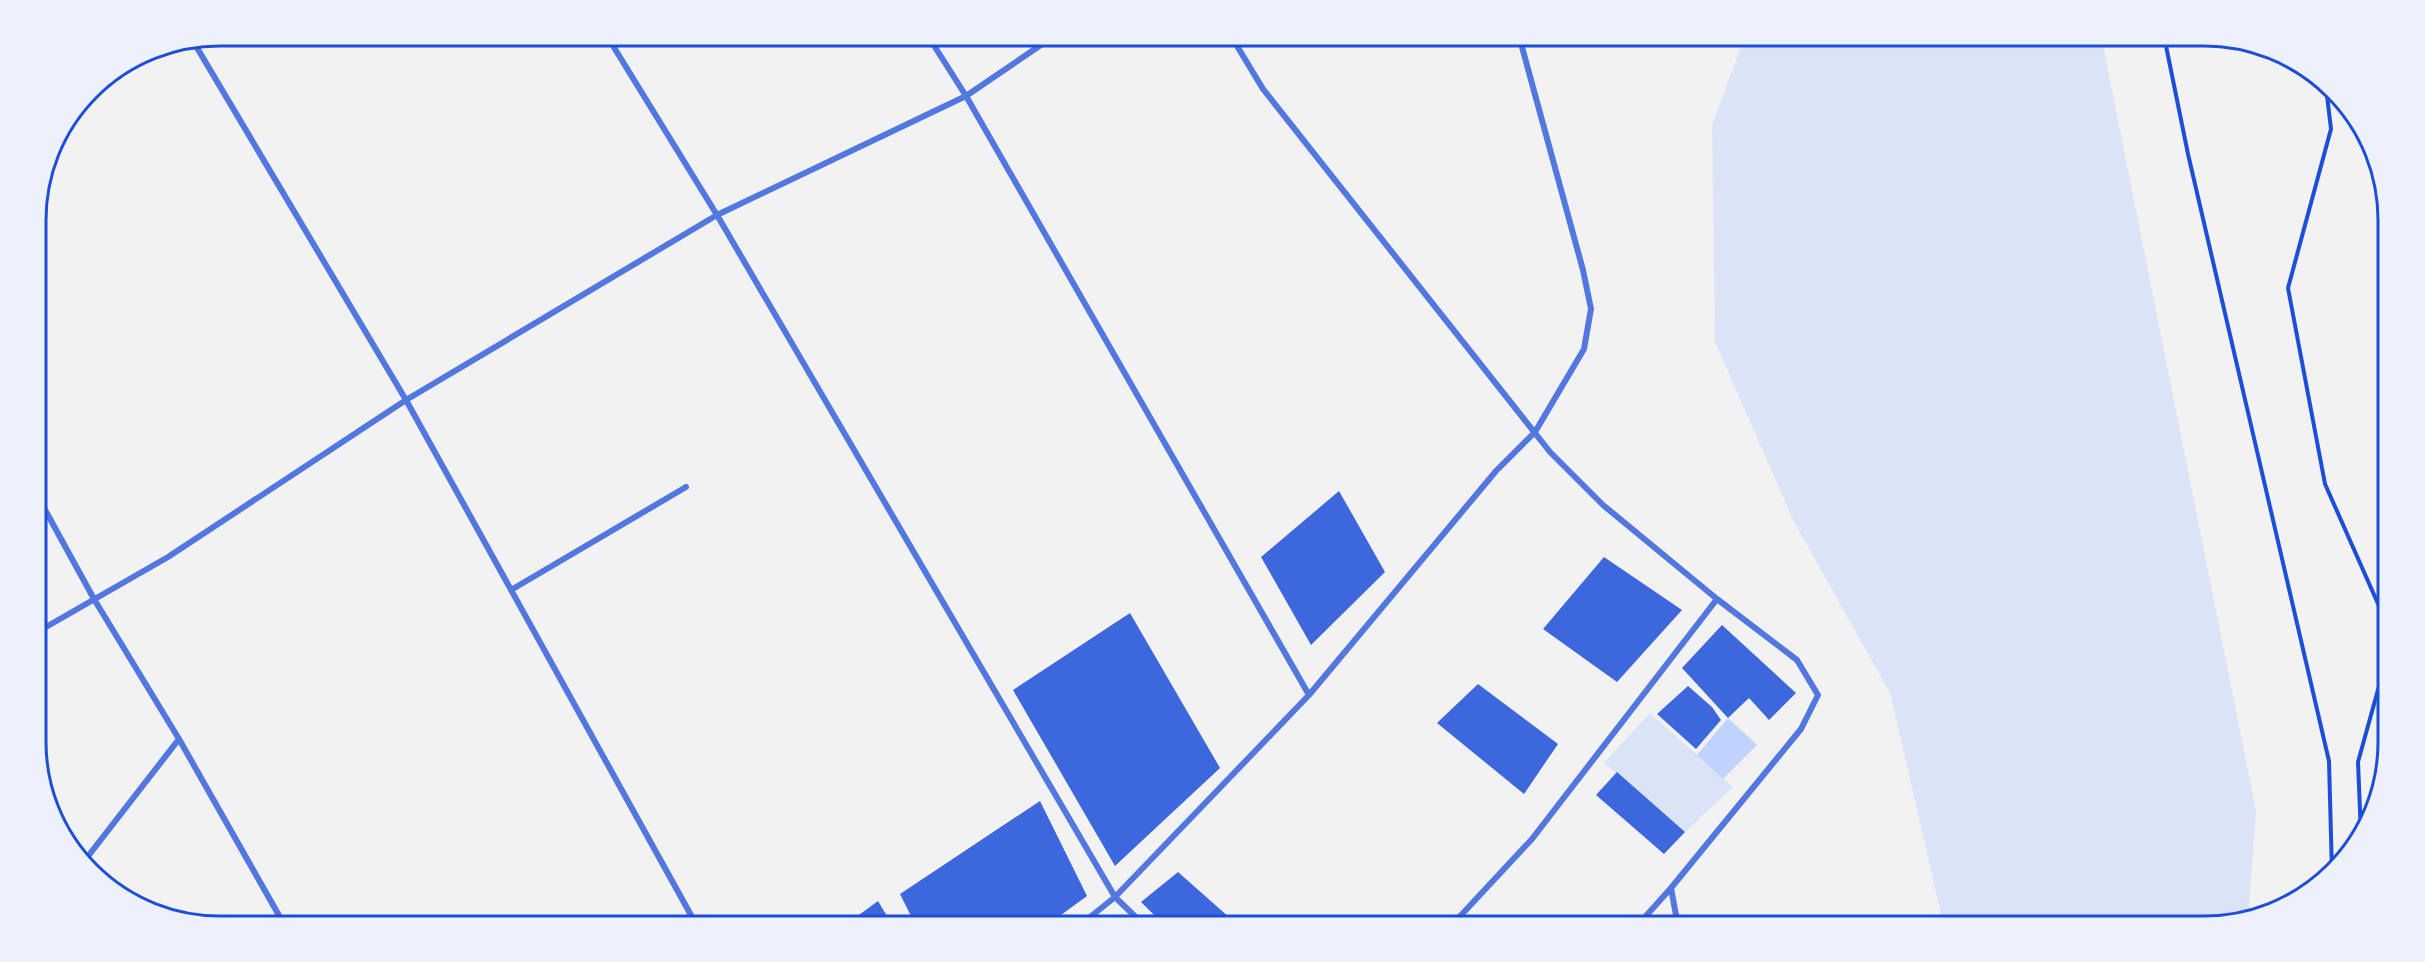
<svg xmlns="http://www.w3.org/2000/svg" width="2425" height="962" font-family="Poppins,sans-serif">
	<style>
		.green { fill: #dbe4f7 }
		.water { fill: #bfd3fe }
		.building { fill: #3d67dc }
		.lines { fill: none; stroke-linecap: round; stroke-linejoin: round }
		.path { stroke: #1d4ed8; stroke-width: 4 }
		.minor { stroke: #5277de; stroke-width: 6 }
		.rim { fill: none; stroke: #1d4ed8; stroke-width: 3 }
	</style>
	<rect width="100%" height="100%" fill="#f2f2f2"/>
	<path class="green" d="M 1745,36 L 2101,36 L 2256,811 L 2248,919 L 2216,926 L 1944,926 L 1890,693 L 1794,522 L 1715,342 L 1712,125 Z
		M 1650,713 L 1733,787 L 1685,832 L 1604,763 Z"/>
	<path class="water" d="M 1728,718 L 1757,745 L 1723,779 L 1697,755 Z"/>
	<path class="building" d="M 1339,491 L 1385,572 L 1311,645 L 1261,557 Z
		M 1604,557 L 1682,610 L 1617,682 L 1543,629 Z
		M 1130,613 L 1220,768 L 1115,866 L 1013,690 Z
		M 1722,625 L 1796,693 L 1769,720 L 1749,698 L 1728,718 L 1682,668 Z
		M 1478,684 L 1558,744 L 1524,794 L 1437,723 Z
		M 1688,686 L 1712,707 L 1721,720 L 1696,749 L 1657,714 Z
		M 1617,772 L 1685,832 L 1664,854 L 1596,795 Z
		M 1040,801 L 1087,896 L 1046,926 L 916,926 L 900,894 Z
		M 1178,872 L 1239,926 L 1165,926 L 1141,902 Z
		M 878,901 L 893,926 L 844,926 Z"/>
	<g class="lines">
		<path class="path" d="M 2164,36 L 2188,154 L 2329,761 L 2332,873
			M 2326,87 L 2331,129 L 2288,288 L 2325,484 L 2383,615 L 2389,614
			M 2361,835 L 2358,762 L 2389,650"/>
		<path class="minor" d="M 607,36 L 717,215 L 1115,897 L 1145,926
			M 928,36 L 966,96 L 1309,695
			M 1231,36 L 1263,89 L 1550,452 L 1603,505 L 1717,599 L 1797,660 L 1818,695 L 1801,729 L 1671,888 L 1637,926
			M 193,41 L 406,400 L 697,926
			M 38,497 L 94,599 L 179,739 L 285,926
			M 511,590 L 686,487
			M 39,631 L 168,557 L 406,400 L 717,215 L 966,96 L 1054,36
			M 82,864 L 179,739
			M 1671,888 L 1678,926
			M 1079,926 L 1115,897 L 1309,695 L 1496,471 L 1535,432 L 1584,349 L 1591,309 L 1583,270 L 1519,36
			M 1451,926 L 1532,839 L 1717,599"/>
	</g>
	<path d="M0 0H2425V962H0ZM220 46H2204A174 174 0 0 1 2378 220V742A174 174 0 0 1 2204 916H220A174 174 0 0 1 46 742V220A174 174 0 0 1 220 46Z" fill="#edf1fc" fill-rule="evenodd"/>
	<path class="rim" d="M220 46H2204A174 174 0 0 1 2378 220V742A174 174 0 0 1 2204 916H220A174 174 0 0 1 46 742V220A174 174 0 0 1 220 46Z"/>
</svg>
